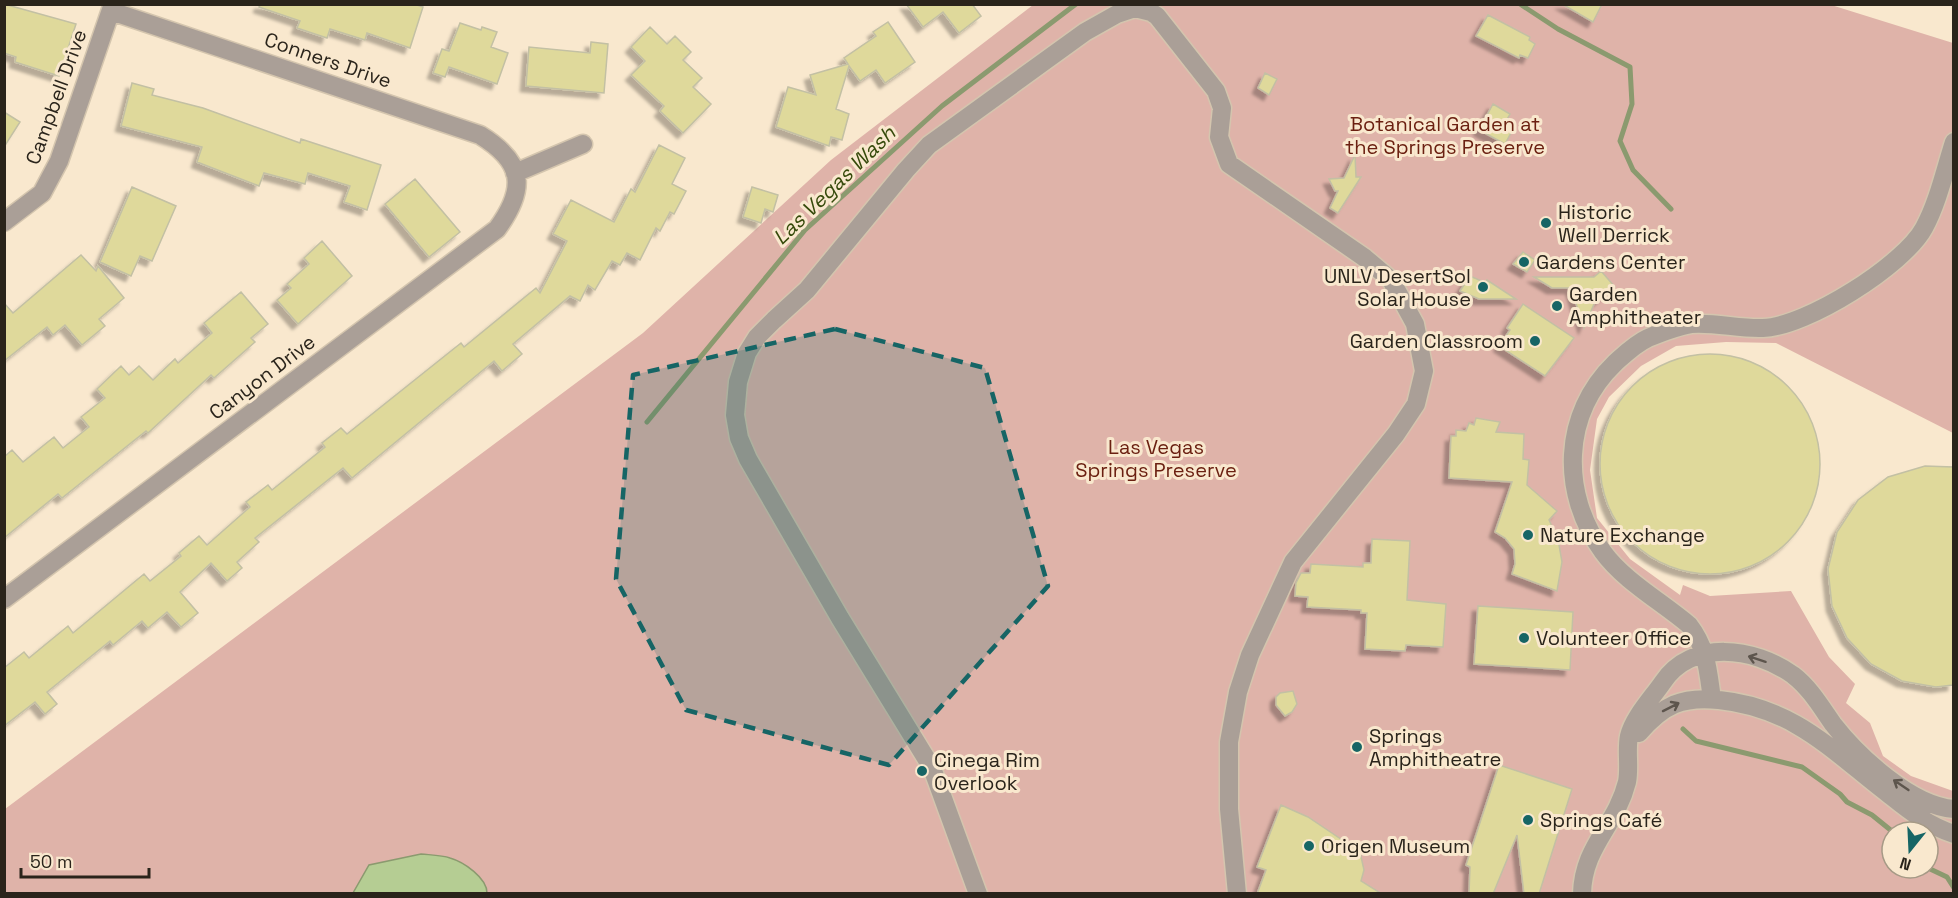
<svg xmlns="http://www.w3.org/2000/svg" width="1958" height="898" font-family="'Space Grotesk',sans-serif">
	<style>
		.green { fill: #dfb3a9; fill-rule: evenodd }
		.water { fill: #b5cd93; stroke: #8b9a6f; stroke-width: 1.5 }
		.lines { fill: none; stroke-linecap: round; stroke-linejoin: round }
		.stream { stroke: #8b9a6f; stroke-width: 5 }
		.building { fill: #dfd99b; stroke: #c3c0a4; stroke-width: 1.5; filter: url(#shadow) }
		.minor-casing { stroke: #d4c5ae; stroke-width: 21 }
		.minor { stroke: #aa9f97; stroke-width: 18 }
		.oneway { stroke: #5d554d }
		.marked { fill: #166565; fill-opacity: 0.2; stroke: #166565; stroke-width: 4.5; stroke-dasharray: 12 8; stroke-linejoin: round }
		.poi-dot { fill: #166565; stroke: #f9e8ce; stroke-width: 2 }
		.labels { text-anchor: middle; dominant-baseline: central; stroke-width: 6; stroke-linejoin: round; paint-order: stroke }
		.street-label { font-size: 20px; fill: #2a241b; stroke: #f9e8ce }
		.park-label { font-size: 20px; fill: #6b2011; stroke: #f9e8ce }
		.poi-label { font-size: 20px; fill: #2a241b; stroke: #f9e8ce; text-anchor: start }
		.water-label { font-size: 21px; font-style: italic; fill: #364a0b; stroke: #f9e8ce }
	</style>
	<defs>
		<filter id="shadow"><feDropShadow dx="-5.5" dy="5.5" stdDeviation="1.5" flood-color="#0004"/></filter>
	</defs>
	<rect width="100%" height="100%" fill="#f9e8ce"/>
	<path class="green" d="M 1828,4 L 1953,43 L 1953,433 L 1776,343 L 1726,342 L 1676,346 L 1641,366 L 1609,397 L 1597,419 L 1590,470 L 1597,518 L 1630,559 L 1680,595 L 1683,585 L 1710,596 L 1791,591 L 1829,657 L 1855,684 L 1846,703 L 1870,723 L 1883,756 L 1911,776 L 1953,791 L 1953,893 L 5,894 L 5,809 L 643,333 L 831,160 L 1033,5 ZM 1892,832 L 1928,832 L 1928,868 L 1892,868 Z"/>
	<path class="water" d="M 421,854 C 431,855 442,855 450,858 C 464,862 487,878 487,893 L 353,893 L 369,865 Z"/>
	<g class="lines">
		<path class="stream" d="M 1520,4 L 1558,29 L 1630,67 L 1632,104 L 1620,141 L 1633,170 L 1671,209
			M 647,422 L 805,230 L 942,106 L 1076,4
			M 1683,729 L 1696,741 L 1802,767 L 1840,794 L 1847,802 L 1872,815 L 1893,832
			M 1928,868 L 1947,877 L 1954,888"/>
	</g>
	<path class="building" d="M 4,4 L 76,24 L 59,76 L 15,62 L 16,57 L 4,53 Z
		M 260,4 L 414,4 L 423,7 L 410,48 L 367,33 L 365,40 L 330,29 L 327,38 L 297,28 L 300,21 L 259,7 Z
		M 906,4 L 972,4 L 981,16 L 959,33 L 943,12 L 923,27 Z
		M 1562,4 L 1602,4 L 1593,22 Z
		M 1488,15 L 1530,37 L 1529,40 L 1535,44 L 1528,58 L 1520,55 L 1519,58 L 1476,36 Z
		M 888,22 L 915,62 L 885,83 L 876,70 L 860,81 L 849,66 L 836,109 L 849,114 L 842,140 L 831,137 L 829,146 L 776,127 L 788,87 L 816,95 L 810,75 L 848,64 L 844,58 L 876,36 L 873,32 Z
		M 460,23 L 481,30 L 482,27 L 497,32 L 491,47 L 508,53 L 497,84 L 449,67 L 445,77 L 433,73 L 442,49 L 449,51 Z
		M 650,27 L 667,44 L 675,36 L 691,52 L 683,60 L 702,78 L 693,87 L 711,104 L 683,133 L 660,111 L 664,106 L 631,75 L 645,61 L 631,47 Z
		M 591,42 L 608,44 L 604,93 L 526,86 L 529,47 L 590,53 Z
		M 1265,73 L 1277,79 L 1269,95 L 1258,88 Z
		M 132,83 L 154,89 L 152,95 L 203,108 L 300,143 L 301,139 L 381,165 L 367,210 L 344,202 L 350,186 L 308,173 L 305,184 L 264,173 L 259,186 L 197,162 L 202,147 L 121,126 Z
		M 1493,104 L 1510,114 L 1505,123 L 1514,127 L 1505,144 L 1479,130 Z
		M 4,112 L 20,122 L 4,147 Z
		M 659,145 L 685,158 L 672,184 L 686,191 L 674,214 L 670,212 L 660,231 L 656,228 L 640,260 L 627,253 L 620,265 L 612,261 L 595,290 L 588,285 L 580,301 L 570,296 L 513,344 L 522,354 L 502,371 L 494,361 L 352,478 L 343,468 L 255,538 L 259,542 L 237,562 L 242,568 L 227,581 L 211,563 L 180,592 L 198,613 L 181,627 L 167,612 L 148,628 L 142,621 L 113,645 L 110,641 L 47,692 L 57,704 L 45,714 L 35,702 L 4,726 L 4,668 L 24,652 L 29,658 L 68,626 L 73,633 L 144,574 L 150,581 L 181,556 L 179,553 L 199,536 L 207,545 L 250,507 L 246,502 L 268,485 L 272,490 L 325,447 L 322,443 L 341,428 L 347,434 L 461,343 L 464,347 L 536,288 L 540,293 L 567,241 L 553,234 L 571,200 L 614,222 L 631,189 L 635,192 Z
		M 1355,155 L 1356,177 L 1361,177 L 1338,213 L 1330,208 L 1338,191 L 1335,191 L 1329,179 L 1344,178 Z
		M 415,179 L 460,232 L 429,257 L 385,204 Z
		M 132,187 L 176,206 L 152,261 L 140,256 L 131,276 L 100,262 Z
		M 752,187 L 778,195 L 773,212 L 765,209 L 761,223 L 743,217 Z
		M 322,241 L 352,276 L 298,324 L 277,300 L 291,288 L 287,284 L 309,264 L 304,258 Z
		M 1523,252 L 1535,260 L 1527,272 L 1513,264 Z
		M 81,255 L 96,271 L 98,266 L 124,298 L 99,319 L 105,326 L 82,345 L 65,325 L 53,335 L 47,327 L 4,361 L 4,303 L 13,313 Z
		M 1601,271 L 1615,287 L 1594,304 L 1584,328 L 1571,288 L 1552,288 L 1534,277 L 1594,277 Z
		M 1470,276 L 1486,283 L 1487,280 L 1516,299 L 1479,299 L 1460,291 Z
		M 241,292 L 268,324 L 251,338 L 255,342 L 214,378 L 211,375 L 148,433 L 146,431 L 62,498 L 58,494 L 4,538 L 4,457 L 12,450 L 23,462 L 54,437 L 63,448 L 89,427 L 81,417 L 105,398 L 97,389 L 121,366 L 129,375 L 139,366 L 153,380 L 175,359 L 178,363 L 212,333 L 204,323 Z
		M 1523,304 L 1574,338 L 1545,376 L 1499,346 L 1510,330 L 1507,328 Z
		M1600 464a110 110 0 1 1 220 0a110 110 0 1 1-220 0Z
		M 1476,418 L 1500,422 L 1496,432 L 1524,434 L 1523,459 L 1529,460 L 1527,485 L 1557,511 L 1549,520 L 1558,539 L 1562,562 L 1557,591 L 1512,574 L 1515,564 L 1514,549 L 1505,538 L 1495,532 L 1512,482 L 1449,478 L 1451,436 L 1456,436 L 1456,430 L 1466,431 L 1469,423 L 1474,425 Z
		M 1925,466 L 1953,467 L 1953,685 L 1936,687 L 1902,681 L 1871,664 L 1847,638 L 1832,606 L 1828,569 L 1837,532 L 1858,500 L 1888,477 Z
		M 1372,539 L 1410,541 L 1407,600 L 1446,604 L 1443,647 L 1406,645 L 1405,651 L 1365,649 L 1367,613 L 1361,613 L 1361,610 L 1307,607 L 1308,597 L 1295,596 L 1296,583 L 1301,573 L 1310,573 L 1311,564 L 1363,567 L 1363,563 L 1371,563 Z
		M 1478,606 L 1573,612 L 1570,670 L 1474,664 Z
		M 1293,691 L 1297,704 L 1292,712 L 1285,716 L 1276,705 L 1276,697 L 1280,693 Z
		M 1499,765 L 1572,789 L 1539,894 L 1524,894 L 1517,835 L 1493,894 L 1469,894 L 1470,867 L 1466,865 Z
		M 1281,805 L 1308,817 L 1360,852 L 1364,870 L 1361,881 L 1382,894 L 1257,894 L 1266,870 L 1257,867 Z"/>
	<g class="lines">
		<g class="minor-casing">
			<path id="minor" d="M 515,173 L 583,144
				M 4,222 L 42,193 L 59,161 L 113,4
				M 4,599 L 497,229 C 527,188 524,162 480,135 L 111,11
				M 1712,699 C 1708,671 1707,648 1689,625 C 1662,602 1624,581 1603,552 C 1560,493 1562,414 1615,363 C 1625,354 1635,344 1648,338 C 1660,333 1678,326 1691,324 C 1715,322 1739,329 1763,328 C 1806,327 1904,265 1924,228 C 1938,202 1945,170 1954,142
				M 1639,733 C 1663,705 1682,696 1719,700 C 1796,708 1833,752 1891,796 C 1911,812 1929,826 1954,834
				M 978,894 L 932,768 L 840,618 L 748,459 L 739,438 L 735,415 L 738,382 L 747,353 L 757,337 L 774,320 L 807,290 L 906,170 L 929,145 L 1085,32 L 1117,14 L 1135,8 L 1151,12 L 1157,16 L 1216,91 L 1222,108 L 1219,137 L 1229,164 L 1365,258 L 1391,280 L 1415,324 L 1424,371 L 1416,404 L 1396,434 L 1293,562 L 1250,655 L 1238,692 L 1229,742 L 1229,809 L 1237,894
				M 1582,894 C 1583,846 1616,826 1627,782 C 1630,767 1626,751 1629,736 C 1633,718 1652,698 1663,682 C 1692,639 1754,647 1793,675 C 1810,688 1821,707 1833,724 C 1858,756 1911,806 1954,809"/>
		</g>
		<use href="#minor" class="minor"/>
	</g>
	<defs><path id="oneway-shaft" d="M-6 0H5M1.5-3L5.5 0L1.5 3" fill="none" stroke-width="1.6" stroke-linecap="round" stroke-linejoin="round" transform="scale(1.5)"/></defs>
	<g class="oneway">
		<use href="#oneway-shaft" transform="translate(1757 659) rotate(-162)"/>
		<use href="#oneway-shaft" transform="translate(1671 707) rotate(-27)"/>
		<use href="#oneway-shaft" transform="translate(1901 785) rotate(-146)"/>
	</g>
	<path class="marked" d="M 835,329 L 985,368 L 1048,586 L 889,765 L 686,710 L 616,579 L 633,375 Z"/>
	<g class="poi-dot">
		<circle cx="1546" cy="223" r="6"/>
		<circle cx="1524" cy="262" r="6"/>
		<circle cx="1483" cy="287" r="6"/>
		<circle cx="1557" cy="306" r="6"/>
		<circle cx="1535" cy="341" r="6"/>
		<circle cx="1528" cy="535" r="6"/>
		<circle cx="1524" cy="638" r="6"/>
		<circle cx="1357" cy="747" r="6"/>
		<circle cx="922" cy="771" r="6"/>
		<circle cx="1528" cy="820" r="6"/>
		<circle cx="1309" cy="846" r="6"/>
	</g>
	<g class="labels">
		<g class="street-label">
			<text transform="translate(328 60) rotate(19)">Conners Drive</text>
			<text transform="translate(56 97) rotate(-70)">Campbell Drive</text>
			<text transform="translate(262 377) rotate(-37)">Canyon Drive</text>
		</g>
		<g class="park-label">
			<text x="1445" y="124">Botanical Garden at<tspan x="1445" dy="23">the Springs Preserve</tspan></text>
			<text x="1156" y="447">Las Vegas<tspan x="1156" dy="23">Springs Preserve</tspan></text>
		</g>
		<g class="poi-label">
			<text x="1558" y="212">Historic<tspan x="1558" dy="23">Well Derrick</tspan></text>
			<text x="1536" y="262">Gardens Center</text>
			<text x="1471" y="276" text-anchor="end">UNLV DesertSol<tspan x="1471" dy="23">Solar House</tspan></text>
			<text x="1569" y="294">Garden<tspan x="1569" dy="23">Amphitheater</tspan></text>
			<text x="1523" y="341" text-anchor="end">Garden Classroom</text>
			<text x="1540" y="535">Nature Exchange</text>
			<text x="1536" y="638">Volunteer Office</text>
			<text x="1369" y="736">Springs<tspan x="1369" dy="23">Amphitheatre</tspan></text>
			<text x="934" y="760">Cinega Rim<tspan x="934" dy="23">Overlook</tspan></text>
			<text x="1540" y="820">Springs Café</text>
			<text x="1321" y="846">Origen Museum</text>
		</g>
		<g class="water-label">
			<text transform="translate(834 185) rotate(-44)">Las Vegas Wash</text>
		</g>
	</g>
	<rect width="1958" height="898" fill="none" stroke="#2a241b" stroke-width="12"/>
	<g transform="translate(1910 850) rotate(198)"><circle r="28" fill="#f9e8ce" stroke="#a69a86" stroke-width="1.5"/>
	<path d="M0-4.5L10 22L0 15L-10 22Z" fill="#166565"/>
	<text y="-9" font-size="16" font-weight="bold" text-anchor="middle" fill="#2a241b">N</text>
	</g>
	<path d="M21 868v9h128v-9" fill="none" stroke="#2a241b" stroke-width="3"/>
	<text x="30" y="868" font-size="18" fill="#2a241b" stroke="#f9e8ce" stroke-width="4.5" paint-order="stroke">50 m</text>
</svg>
